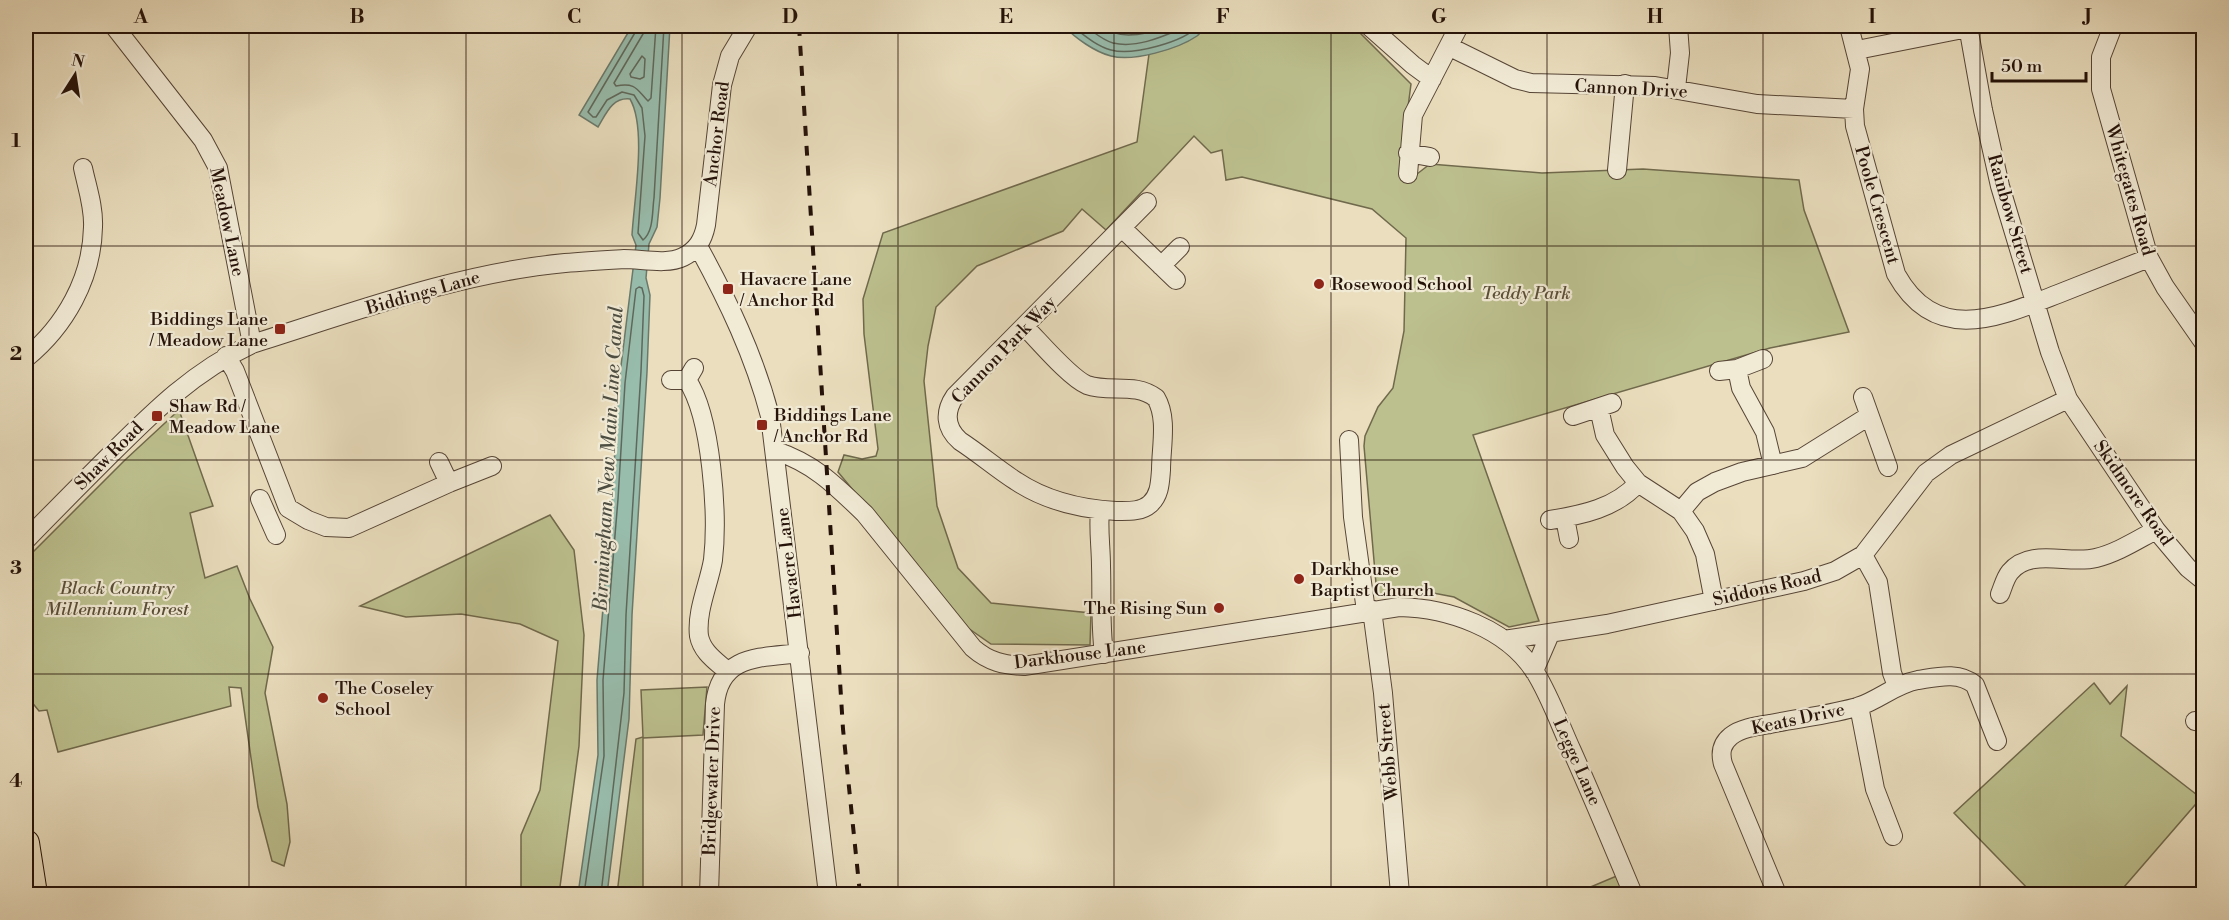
<svg xmlns="http://www.w3.org/2000/svg" width="2229" height="920" font-family="'Libre Bodoni',serif">
	<style>
		.green { fill: #bcc08e; stroke: #70694c; stroke-width: 1.5 }
		.water { fill: #98bdad; stroke: #6a796b; stroke-width: 1.5 }
		.lines { fill: none; stroke-linecap: round; stroke-linejoin: round }
		.shore { stroke: #5e685b; stroke-width: 1.5 }
		.minor-casing { stroke: #564536; stroke-width: 20 }
		.highway-casing { stroke: #251209; stroke-width: 28 }
		.minor { stroke: #f1ead5; stroke-width: 18 }
		.highway { stroke: #eadebe; stroke-width: 26 }
		.rail { stroke: #251209; stroke-width: 4; stroke-dasharray: 10 10; stroke-linecap: butt }
		.grid { fill: none; stroke: #251209; stroke-width: 1.5; stroke-opacity: 0.55 }
		.poi-dot { fill: #8f2418; stroke: #f1ead5; stroke-width: 2 }
		.labels { text-anchor: middle; dominant-baseline: central; stroke-width: 4.5; stroke-linejoin: round; paint-order: stroke }
		.street-label { font-size: 18px; fill: #251209; stroke: #f1ead5 }
		.poi-label { font-size: 18px; fill: #251209; stroke: #f1ead5; text-anchor: start }
		.park-label { font-size: 18px; font-style: italic; fill: #5a4f38; stroke: #f1ead5 }
		.water-label { font-size: 20px; font-style: italic; fill: #4d4e42; stroke: #f1ead5 }
		.neatline { fill: none; stroke: #251209; stroke-width: 2 }
		.grid-label { font-size: 20px; text-anchor: middle; font-weight: bold; fill: #251209 }
	</style>
	<rect width="100%" height="100%" fill="#eadebe"/>
	<filter id="stains"><feTurbulence type="fractalNoise" baseFrequency=".00333" numOctaves="4"/><feColorMatrix values="0 0 0 0 .2 0 0 0 0 .09 0 0 0 0 .02 0 0 0 .5 -.17"/></filter>
	<radialGradient id="worn" r=".72"><stop offset=".6" stop-color="#630" stop-opacity="0"/><stop offset="1" stop-color="#630" stop-opacity=".3"/></radialGradient>
	<path class="green" d="M 1206,26 L 1345,26 L 1356,29 L 1411,84 L 1400,168 L 1417,174 L 1430,164 L 1542,173 L 1643,169 L 1799,180 L 1804,210 L 1849,332 L 1770,348 L 1473,435 L 1539,621 L 1509,627 L 1454,597 L 1428,592 L 1377,595 L 1364,446 L 1365,436 L 1378,407 L 1393,388 L 1404,331 L 1406,238 L 1372,209 L 1242,177 L 1226,180 L 1222,150 L 1211,153 L 1194,136 L 1106,230 L 1082,209 L 1063,231 L 977,266 L 936,307 L 928,346 L 924,381 L 937,506 L 958,568 L 991,603 L 1091,613 L 1090,645 L 991,644 L 968,628 L 838,472 L 844,455 L 862,459 L 876,456 L 878,449 L 864,334 L 863,299 L 883,233 L 1137,142 L 1149,54 C 1170,49 1192,42 1206,26 Z
		M 179,410 L 213,506 L 190,513 L 205,578 L 237,566 L 250,599 L 273,647 L 265,693 L 287,804 L 290,842 L 284,866 L 272,861 L 258,807 L 241,688 L 229,687 L 231,706 L 58,752 L 47,710 L 39,711 L 26,695 L 26,559 L 125,460 Z
		M 550,515 L 574,550 L 584,635 L 579,746 L 559,894 L 521,894 L 521,835 L 540,790 L 558,641 L 520,624 L 461,614 L 406,617 L 360,606 Z
		M 2094,683 L 2110,704 L 2127,686 L 2121,736 L 2201,798 L 2118,894 L 2033,894 L 1954,813 Z
		M 707,687 L 703,735 L 643,738 L 643,894 L 617,894 L 636,739 L 643,737 L 641,690 Z
		M 1619,875 L 1628,894 L 1574,894 Z"/>
	<path class="water" d="M 632,26 L 670,26 L 660,198 L 657,227 L 649,244 L 646,278 L 650,295 L 647,372 L 632,615 L 629,719 L 607,894 L 578,894 L 598,755 L 597,680 L 612,499 L 619,382 L 636,245 L 632,235 C 634,200 647,128 630,99 C 612,97 606,114 598,127 L 579,115 Z
		M 1064,26 L 1113,26 L 1139,28 L 1151,26 L 1206,26 C 1203,29 1200,34 1197,36 C 1178,49 1133,62 1111,56 C 1095,52 1075,38 1064,26 Z"/>
	<g class="lines">
		<path class="shore" d="M 637,26 L 636,31 L 588,112 L 593,117 L 596,117 L 607,100 L 622,92 L 634,95 L 642,108 L 645,136 L 638,233 L 643,240 C 654,231 652,211 654,198 L 664,26
			M 645,26 L 643,34 L 614,83 L 616,86 C 636,82 637,90 648,101 L 651,98 L 656,26
			M 1072,26 C 1084,35 1096,46 1111,50 C 1132,56 1184,42 1198,26
			M 1085,26 C 1094,32 1102,40 1113,43 C 1138,49 1166,35 1188,26
			M 1100,26 C 1119,40 1145,35 1166,26
			M 642,56 L 645,59 L 644,77 L 640,79 L 631,77 L 630,74 Z
			M 584,894 L 604,756 L 603,680 L 618,499 L 625,383 L 636,289 L 639,287 L 642,288 L 644,296 L 641,371 L 626,615 L 624,693 L 601,894"/>
		<g class="minor-casing">
			<path id="minor" d="M 114,26 L 203,140 L 218,168 L 252,344
				M 1369,26 L 1413,65 L 1432,79
				M 1849,26 L 1860,69 L 1854,109 L 1855,126 L 1896,274 C 1936,346 1999,317 2058,294 C 2089,282 2119,270 2149,258
				M 1968,26 L 1983,110 L 2000,186 L 2050,352 L 2068,399 L 2156,530 L 2188,568 L 2204,581
				M 2113,26 L 2101,57 L 2101,89 L 2149,258 L 2165,287 L 2204,343
				M 1450,47 L 1515,79 L 1531,83 L 1655,86 L 1757,104 L 1854,109
				M 1857,50 L 1968,28
				M 1676,88 L 1680,53 L 1678,26
				M 1408,153 L 1430,157
				M 1617,170 L 1625,84
				M 1408,174 L 1413,115 L 1459,26
				M 1122,228 L 1176,280
				M 698,246 C 728,301 754,355 770,416 L 828,894
				M 1161,266 L 1180,247
				M 1025,327 C 1039,341 1070,378 1087,385 C 1110,393 1135,382 1156,398 C 1168,418 1161,447 1161,470 C 1160,482 1160,495 1150,504 C 1141,512 1128,511 1116,511 C 1080,509 1046,501 1016,481 C 997,469 980,454 960,441 C 945,428 944,412 955,396 L 1147,202
				M 226,356 L 235,371 L 288,508 L 308,520 L 326,527 L 349,528 L 449,483 L 492,466
				M 26,358 C 65,326 92,279 93,227 C 94,207 87,187 83,168
				M 1737,369 L 1741,388 L 1765,432 L 1773,465
				M 1719,371 L 1737,369 L 1763,359
				M 671,380 L 687,380 L 694,368
				M 687,380 C 712,417 718,516 713,560 C 709,584 696,611 699,636 C 702,652 716,661 727,671
				M 1863,397 L 1888,467
				M 1599,408 L 1605,435 L 1625,467 L 1638,483 L 1681,511 L 1695,531 L 1705,554 L 1714,601
				M 1573,416 L 1612,403
				M 1349,440 L 1353,517 L 1366,611
				M 776,451 C 815,464 836,486 865,514 L 973,648 C 989,662 1004,665 1024,666 L 1399,607 C 1448,608 1507,628 1535,672 C 1550,696 1560,725 1572,751 C 1593,798 1613,846 1633,894
				M 439,462 L 449,483
				M 260,499 L 276,535
				M 1100,510 C 1098,529 1101,547 1101,566 C 1102,596 1100,624 1104,654
				M 1681,511 L 1697,492 L 1715,482 L 1742,472 L 1802,458 L 1869,416
				M 1565,518 L 1569,539
				M 1550,520 C 1582,515 1616,508 1638,483
				M 26,540 C 53,512 81,484 109,456 C 154,411 194,371 252,344 C 354,312 458,273 565,263 C 585,261 605,260 624,259 C 642,259 667,265 683,257 C 697,250 703,240 706,225 L 722,85 L 730,56 L 748,26
				M 1863,555 L 1878,582 L 1892,673 L 1897,686
				M 2000,594 C 2003,587 2005,578 2010,572 C 2030,547 2069,565 2096,558 C 2117,553 2137,540 2156,530
				M 1372,610 L 1383,693 L 1400,894
				M 1504,640 L 1607,624 L 1804,581 L 1835,571 L 1863,555 L 1926,473 L 1951,455 L 2068,399
				M 1534,671 L 1550,634
				M 1859,706 L 1875,789 L 1893,836
				M 2195,721 L 2204,722
				M 709,894 L 715,704 C 720,654 761,658 800,653
				M 1777,894 L 1723,764 C 1720,753 1721,744 1731,736 C 1741,728 1757,726 1770,724 C 1799,718 1831,715 1860,706 C 1880,699 1896,684 1918,680 C 1937,677 1959,671 1975,685 L 1997,741"/>
		</g>
		<g class="highway-casing">
			<path id="highway" d="M 26,843 L 34,894"/>
		</g>
		<use href="#minor" class="minor"/>
		<use href="#highway" class="highway"/>
		<path class="rail" d="M 799,26 L 843,729 L 860,894"/>
	</g>
	<path class="grid" d="M 249,26 L 249,894M 466,26 L 466,894M 682,26 L 682,894M 898,26 L 898,894M 1114,26 L 1114,894M 1331,26 L 1331,894M 1547,26 L 1547,894M 1763,26 L 1763,894M 1980,26 L 1980,894M 26,246 L 2204,246M 26,460 L 2204,460M 26,674 L 2204,674"/>
	<g class="poi-dot">
		<circle cx="1319" cy="284" r="6"/>
		<rect x="722" y="283" width="12" height="12" rx="3"/>
		<rect x="274" y="323" width="12" height="12" rx="3"/>
		<rect x="151" y="410" width="12" height="12" rx="3"/>
		<rect x="756" y="419" width="12" height="12" rx="3"/>
		<circle cx="1299" cy="579" r="6"/>
		<circle cx="1219" cy="608" r="6"/>
		<circle cx="323" cy="698" r="6"/>
	</g>
	<g class="labels">
		<g class="street-label">
			<text transform="translate(1631 89) rotate(3)">Cannon Drive</text>
			<text transform="translate(717 134) rotate(-83)">Anchor Road</text>
			<text transform="translate(2130 190) rotate(74)">Whitegates Road</text>
			<text transform="translate(1877 205) rotate(74)">Poole Crescent</text>
			<text transform="translate(2010 214) rotate(74)">Rainbow Street</text>
			<text transform="translate(227 222) rotate(78)">Meadow Lane</text>
			<text transform="translate(423 293) rotate(-16)">Biddings Lane</text>
			<text transform="translate(1004 350) rotate(-46)">Cannon Park Way</text>
			<text transform="translate(109 456) rotate(-45)">Shaw Road</text>
			<text transform="translate(2133 493) rotate(55)">Skidmore Road</text>
			<text transform="translate(789 563) rotate(-97)">Havacre Lane</text>
			<text transform="translate(1767 588) rotate(-13)">Siddons Road</text>
			<text transform="translate(1080 655) rotate(-7)">Darkhouse Lane</text>
			<text transform="translate(1798 719) rotate(-12)">Keats Drive</text>
			<text transform="translate(1388 752) rotate(-95)">Webb Street</text>
			<text transform="translate(1577 762) rotate(66)">Legge Lane</text>
			<text transform="translate(712 781) rotate(-88)">Bridgewater Drive</text>
		</g>
		<g class="poi-label">
			<text x="740" y="279">Havacre Lane<tspan x="740" dy="21">/ Anchor Rd</tspan></text>
			<text x="1331" y="284">Rosewood School</text>
			<text x="268" y="319" text-anchor="end">Biddings Lane<tspan x="268" dy="21">/ Meadow Lane</tspan></text>
			<text x="169" y="406">Shaw Rd /<tspan x="169" dy="21">Meadow Lane</tspan></text>
			<text x="774" y="415">Biddings Lane<tspan x="774" dy="21">/ Anchor Rd</tspan></text>
			<text x="1311" y="569">Darkhouse<tspan x="1311" dy="21">Baptist Church</tspan></text>
			<text x="1207" y="608" text-anchor="end">The Rising Sun</text>
			<text x="335" y="688">The Coseley<tspan x="335" dy="21">School</tspan></text>
		</g>
		<g class="park-label">
			<text x="1526" y="293">Teddy Park</text>
			<text x="117" y="588">Black Country<tspan x="117" dy="21">Millennium Forest</tspan></text>
		</g>
		<g class="water-label">
			<text transform="translate(609 459) rotate(-87)">Birmingham New Main Line Canal</text>
		</g>
	</g>
	<rect width="2229" height="920" fill="none" stroke="#eadebe" stroke-width="66"/>
	<g transform="translate(75 75) rotate(12)" stroke="#f1ead5" stroke-width="4.5" paint-order="stroke">
	<path d="M0-4.5L10 22L0 15L-10 22Z" fill="#251209"/>
	<text y="-9" font-size="16" font-weight="bold" text-anchor="middle" fill="#251209">N</text>
	</g>
	<path d="M1992 72v9h94v-9" fill="none" stroke="#251209" stroke-width="3"/>
	<text x="2001" y="72" font-size="18" fill="#251209" stroke="#f1ead5" stroke-width="4.5" paint-order="stroke">50 m</text>
	<rect x="33" y="33" width="2163" height="854" class="neatline"/>
	<g class="grid-label">
		<text x="141" y="23">A</text>
		<text x="357" y="23">B</text>
		<text x="574" y="23">C</text>
		<text x="790" y="23">D</text>
		<text x="1006" y="23">E</text>
		<text x="1223" y="23">F</text>
		<text x="1439" y="23">G</text>
		<text x="1655" y="23">H</text>
		<text x="1872" y="23">I</text>
		<text x="2088" y="23">J</text>
		<text x="16" y="147">1</text>
		<text x="16" y="360">2</text>
		<text x="16" y="574">3</text>
		<text x="16" y="787">4</text>
	</g>
	<rect width="100%" height="100%" filter="url(#stains)"/>
	<rect width="100%" height="100%" fill="url(#worn)"/>
</svg>
